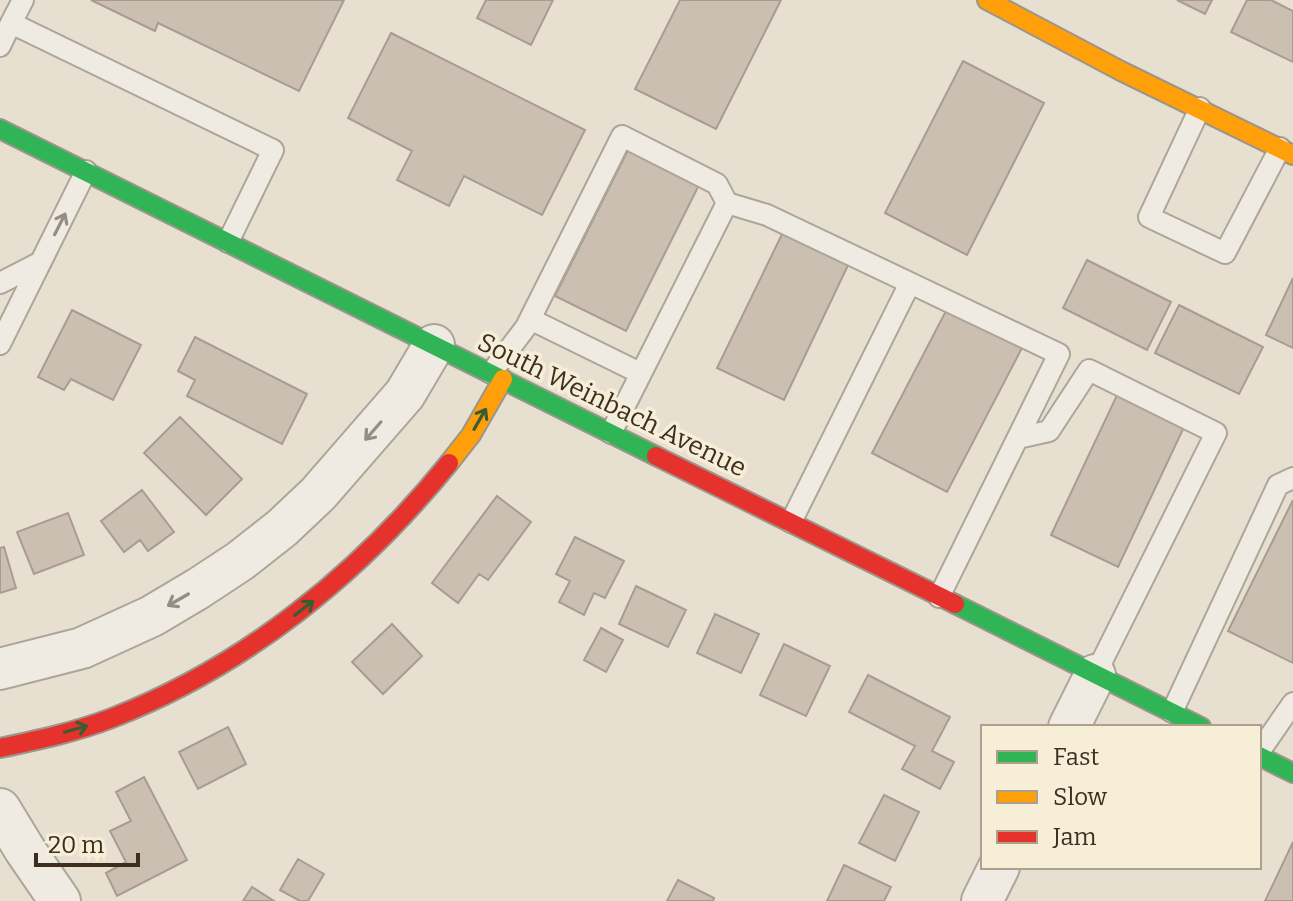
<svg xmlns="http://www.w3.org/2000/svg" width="1293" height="901" font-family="Bitter,serif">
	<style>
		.building { fill: #cbbfb2; stroke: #a89c90; stroke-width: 2 }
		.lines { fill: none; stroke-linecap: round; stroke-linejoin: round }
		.lane-casing { stroke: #ada599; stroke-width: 24 }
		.street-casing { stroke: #ada599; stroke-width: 44 }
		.fast-casing { stroke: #9c958a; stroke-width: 22 }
		.slow-casing { stroke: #9c958a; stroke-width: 22 }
		.jam-casing { stroke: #9c958a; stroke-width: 22 }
		.lane { stroke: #efebe3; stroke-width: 20 }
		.street { stroke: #efebe3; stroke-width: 40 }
		.fast { stroke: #30b455; stroke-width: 18 }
		.slow { stroke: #ff9f0a; stroke-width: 18 }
		.jam { stroke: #e5322d; stroke-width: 18 }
		.oneway { stroke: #968c82 }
		.oneway2 { stroke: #385d33 }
		.labels { text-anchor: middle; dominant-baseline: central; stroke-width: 7; stroke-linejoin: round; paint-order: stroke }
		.street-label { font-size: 26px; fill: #3d2e20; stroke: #f7eed8 }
	</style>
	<rect width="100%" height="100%" fill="#e7e0d1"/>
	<path class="building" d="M 91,0 L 344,0 L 299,91 L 158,23 L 155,31 Z
		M 486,0 L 553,0 L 531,45 L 477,18 Z
		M 680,0 L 781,0 L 716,129 L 635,89 Z
		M 1177,0 L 1212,0 L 1205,14 Z
		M 1247,0 L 1271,0 L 1293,11 L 1293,62 L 1231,32 Z
		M 391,33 L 585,130 L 542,215 L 464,176 L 449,206 L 397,180 L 412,151 L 348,118 Z
		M 963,61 L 1044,103 L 967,255 L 885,213 Z
		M 629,148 L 700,183 L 626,331 L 555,296 Z
		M 785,228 L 851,259 L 784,400 L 717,368 Z
		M 1087,260 L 1171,302 L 1147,350 L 1063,308 Z
		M 1293,278 L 1293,348 L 1266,335 Z
		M 1179,305 L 1263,347 L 1239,394 L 1155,353 Z
		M 948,307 L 1023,346 L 947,492 L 872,453 Z
		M 72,310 L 141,345 L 113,400 L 71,379 L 64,390 L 38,377 Z
		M 195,337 L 307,394 L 282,444 L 187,396 L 195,380 L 178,371 Z
		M 1118,393 L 1185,425 L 1118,567 L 1051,535 Z
		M 180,417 L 242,479 L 206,515 L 144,453 Z
		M 142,490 L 174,532 L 148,551 L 140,540 L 124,552 L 101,521 Z
		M 497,496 L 531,522 L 488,580 L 479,574 L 458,603 L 432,583 Z
		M 1293,500 L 1293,663 L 1228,631 Z
		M 68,513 L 84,555 L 34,574 L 17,532 Z
		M 575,537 L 624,561 L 605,598 L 594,593 L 584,615 L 559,602 L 570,581 L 556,574 Z
		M 4,547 L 16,588 L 0,593 L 0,548 Z
		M 636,586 L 686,610 L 668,647 L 619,624 Z
		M 715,614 L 759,634 L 741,673 L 697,653 Z
		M 392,624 L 422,656 L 383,694 L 352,662 Z
		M 601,628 L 623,640 L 606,672 L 584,660 Z
		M 784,644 L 830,666 L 806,716 L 760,695 Z
		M 868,675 L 950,717 L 932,751 L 954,762 L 940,789 L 902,769 L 915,746 L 849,712 Z
		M 228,727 L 246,764 L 198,789 L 179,752 Z
		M 144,777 L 187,860 L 117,896 L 106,873 L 126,862 L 110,831 L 131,821 L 116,792 Z
		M 884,795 L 919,812 L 895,861 L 859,843 Z
		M 1293,842 L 1293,901 L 1265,901 Z
		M 298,859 L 324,874 L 308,901 L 300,901 L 280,890 Z
		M 844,865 L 891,887 L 884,901 L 827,901 Z
		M 678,880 L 714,898 L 713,901 L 667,901 Z
		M 252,887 L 274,901 L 243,901 Z"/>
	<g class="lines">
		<g class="lane-casing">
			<path id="lane" d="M 11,23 L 23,0
				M 0,46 L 11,23 L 273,150 L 228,242
				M 1200,108 L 1149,217 L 1225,253 L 1280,148
				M 0,283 L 41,262
				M 910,283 L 1059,354 L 939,597
				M 530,319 L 640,373
				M 0,344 L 86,171
				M 491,373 L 526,327 L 622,136 L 717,184 L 727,203 L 767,215 L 910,283 L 791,522
				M 611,433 L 727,203
				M 1018,438 L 1049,431 L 1089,370 L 1216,433 L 1095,675
				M 1172,712 L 1278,485 L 1293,478
				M 1259,752 L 1293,703"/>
		</g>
		<g class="street-casing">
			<path id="street" d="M 0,669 L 82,648 L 152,616 L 199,588 L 240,561 L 282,528 L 318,494 L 405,394 L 434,345
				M 1069,727 L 1095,675
				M 0,809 L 25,850 L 60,901
				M 982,901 L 999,867"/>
		</g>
		<g class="fast-casing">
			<path id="fast" d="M 0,129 L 656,456
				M 955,604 L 1201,727
				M 1259,756 L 1293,773"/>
		</g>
		<g class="slow-casing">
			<path id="slow" d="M 987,0 L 1121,71 L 1293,155
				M 449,463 L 471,435 L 503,379"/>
		</g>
		<g class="jam-casing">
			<path id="jam" d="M 656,456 L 955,604
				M 0,748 C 38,740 76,732 112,718 C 246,666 360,573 449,463"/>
		</g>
		<use href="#lane" class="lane"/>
		<use href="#street" class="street"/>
		<use href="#fast" class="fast"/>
		<use href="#slow" class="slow"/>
		<use href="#jam" class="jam"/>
	</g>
	<defs><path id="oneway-shaft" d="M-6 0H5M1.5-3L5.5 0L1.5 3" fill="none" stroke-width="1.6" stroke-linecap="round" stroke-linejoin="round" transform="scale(2)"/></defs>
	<g class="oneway">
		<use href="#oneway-shaft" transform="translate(60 224) rotate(-63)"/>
		<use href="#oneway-shaft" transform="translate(373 431) rotate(131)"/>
		<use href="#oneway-shaft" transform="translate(178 600) rotate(150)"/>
	</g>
	<g class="oneway2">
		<use href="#oneway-shaft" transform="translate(480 419) rotate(-60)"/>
		<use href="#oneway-shaft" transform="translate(304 608) rotate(-38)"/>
		<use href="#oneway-shaft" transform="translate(76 729) rotate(-16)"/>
	</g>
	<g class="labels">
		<g class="street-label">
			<text transform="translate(612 405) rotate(26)">South Weinbach Avenue</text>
		</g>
	</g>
	<rect x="981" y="725" width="280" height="144" fill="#f7eed8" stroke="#ada18e" stroke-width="2"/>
	<rect x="997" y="751" width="40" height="12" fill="#30b455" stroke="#ada18e" stroke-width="2"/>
	<text x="1053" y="765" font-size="24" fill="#3d2e20">Fast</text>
	<rect x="997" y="791" width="40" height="12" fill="#ff9f0a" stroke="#ada18e" stroke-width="2"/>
	<text x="1053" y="805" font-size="24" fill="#3d2e20">Slow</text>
	<rect x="997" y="831" width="40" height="12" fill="#e5322d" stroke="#ada18e" stroke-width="2"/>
	<text x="1053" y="845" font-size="24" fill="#3d2e20">Jam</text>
	<path d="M36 853v12h102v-12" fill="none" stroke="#3d2e20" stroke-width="4"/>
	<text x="48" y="853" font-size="24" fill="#3d2e20" stroke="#f7eed8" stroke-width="6" paint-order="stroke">20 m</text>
</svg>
